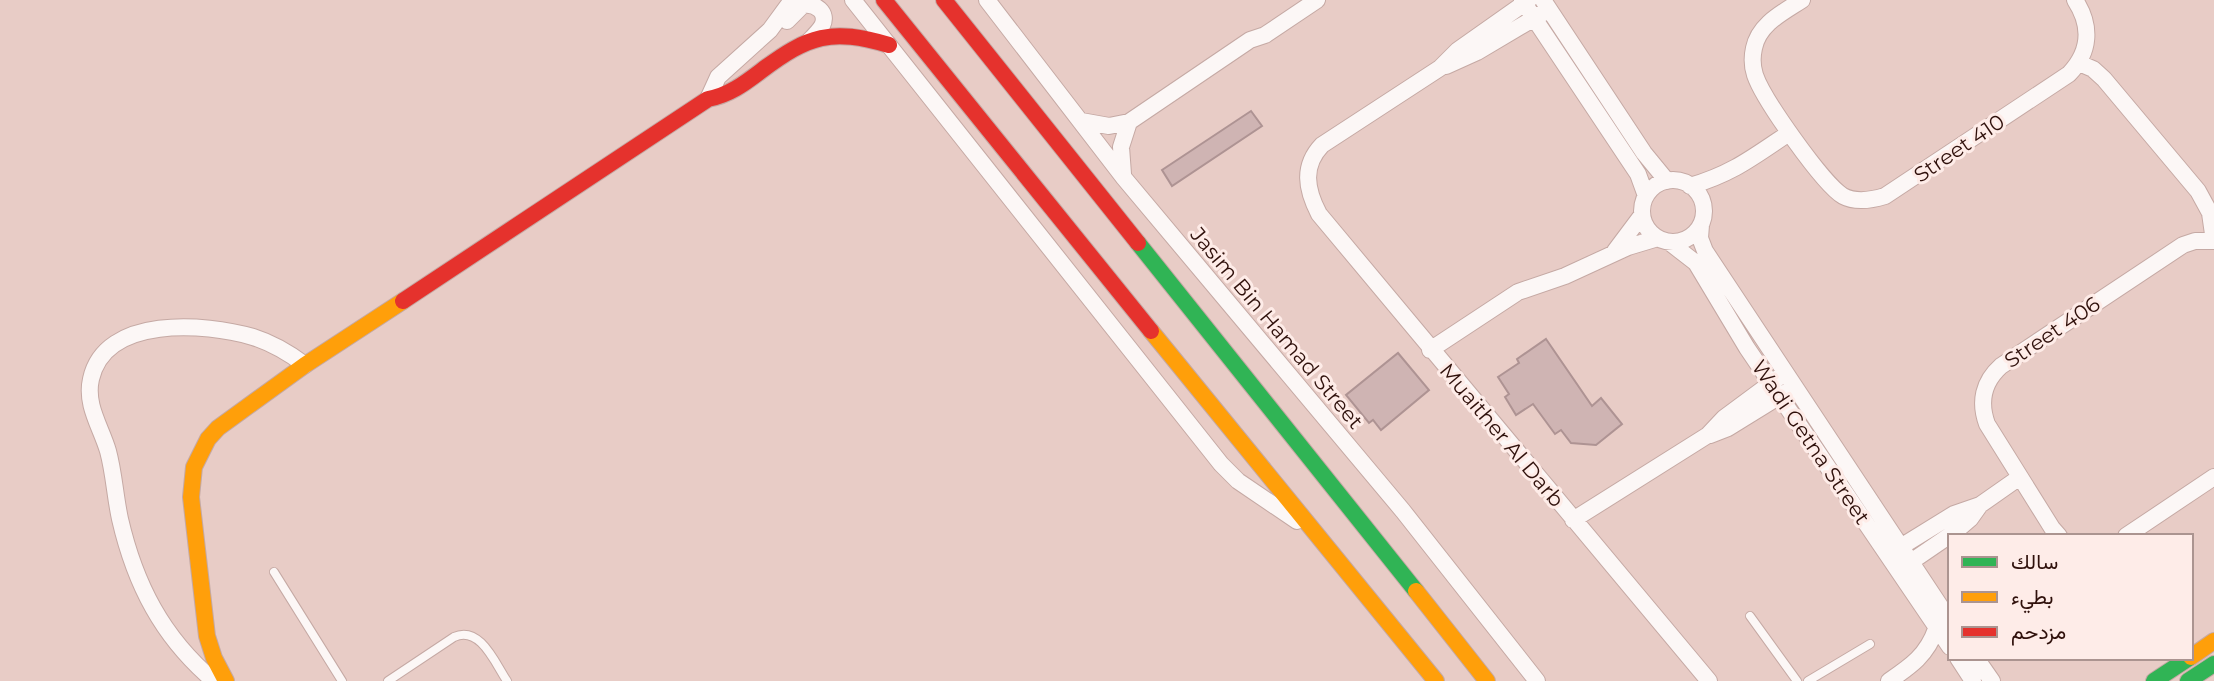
<svg xmlns="http://www.w3.org/2000/svg" width="2214" height="681" font-family="Montserrat,Vazirmatn,sans-serif">
	<style>
		.building { fill: #cfb4b3; stroke: #ae9393; stroke-width: 2 }
		.lines { fill: none; stroke-linecap: round; stroke-linejoin: round }
		.lane-casing { stroke: #c5a9a4; stroke-width: 10 }
		.street-casing { stroke: #c5a9a4; stroke-width: 18 }
		.fast-casing { stroke: #c5a9a4; stroke-width: 18 }
		.slow-casing { stroke: #c5a9a4; stroke-width: 18 }
		.jam-casing { stroke: #c5a9a4; stroke-width: 18 }
		.lane { stroke: #fcf7f6; stroke-width: 8 }
		.street { stroke: #fcf7f6; stroke-width: 16 }
		.fast { stroke: #30b455; stroke-width: 16 }
		.slow { stroke: #ff9f0a; stroke-width: 16 }
		.jam { stroke: #e5322d; stroke-width: 16 }
		.labels { text-anchor: middle; dominant-baseline: central; stroke-width: 6; stroke-linejoin: round; paint-order: stroke }
		.street-label { font-size: 21px; fill: #2f100b; stroke: #feece8 }
	</style>
	<rect width="100%" height="100%" fill="#e8ccc6"/>
	<path class="building" d="M 1251,111 L 1262,126 L 1172,186 L 1162,170 Z
		M 1546,339 L 1592,406 L 1601,398 L 1622,424 L 1596,445 L 1571,443 L 1561,430 L 1555,434 L 1533,404 L 1516,415 L 1505,397 L 1509,394 L 1498,377 L 1519,363 L 1517,359 Z
		M 1398,353 L 1429,390 L 1381,430 L 1373,420 L 1369,423 L 1346,395 Z"/>
	<g class="lines">
		<g class="lane-casing">
			<path id="lane" d="M 274,572 L 342,681
				M 1750,616 L 1797,681
				M 388,681 L 454,637 C 480,625 495,663 507,681
				M 1808,681 L 1870,644"/>
		</g>
		<g class="street-casing">
			<path id="street" d="M 853,0 L 1221,464 L 1238,481 L 1297,521
				M 987,0 L 1124,178 L 1403,511 L 1537,681
				M 1522,0 L 1638,174 L 1646,196
				M 1529,0 L 1458,50 L 1440,68 L 1322,145 C 1302,166 1306,189 1319,214 L 1709,681
				M 1543,0 L 1644,153 L 1667,181
				M 1802,0 C 1782,13 1759,24 1754,48 C 1752,57 1752,66 1755,75 C 1763,99 1823,184 1843,196 C 1856,203 1872,200 1885,196 L 2069,74 C 2090,52 2092,26 2075,0
				M 787,21 L 803,5 C 815,3 829,12 822,26 C 819,31 814,36 810,40
				M 1446,66 L 1477,52 L 1543,13
				M 708,99 L 718,77 L 770,30 L 792,0
				M 1081,121 L 1109,126 L 1129,122 L 1250,40 L 1265,35 L 1317,0
				M 1123,174 L 1121,147 L 1129,122
				M1642 211a31 31 0 1 1 62 0a31 31 0 1 1-62 0Z
				M 1690,186 C 1732,174 1753,157 1789,133
				M 1701,225 L 1700,238 L 1705,251 L 1950,621
				M 1669,242 L 1696,263 L 1747,348 L 1950,647
				M 1615,251 L 1642,215
				M 1430,350 L 1518,292 L 1565,276 L 1628,247 L 1658,238
				M 1710,435 L 1728,428 L 1788,391
				M 1573,520 L 1708,435 L 1724,418 L 1778,378
				M 2059,536 L 2052,528 L 1987,424 C 1979,402 1983,382 2001,366 L 2183,245 L 2195,241 L 2214,241 L 2210,213 L 2198,191 L 2104,79 L 2093,69 L 2079,63
				M 2126,536 L 2214,477
				M 1894,551 L 1954,514 L 1980,505
				M 1902,568 L 1956,531 L 1970,519 L 1980,505 L 2020,477
				M 1958,658 L 1973,681
				M 1976,658 L 1992,681
				M 214,681 C 162,637 135,584 120,519 C 115,496 114,473 108,451 C 101,427 85,405 91,379 C 105,315 205,323 253,337 C 272,343 289,353 305,365
				M 1889,681 C 1911,666 1927,655 1936,629"/>
		</g>
		<g class="fast-casing">
			<path id="fast" d="M 1138,243 L 1416,591
				M 2154,681 L 2189,658
				M 2188,681 L 2214,664"/>
		</g>
		<g class="slow-casing">
			<path id="slow" d="M 1151,331 L 1436,681
				M 1416,591 L 1487,681
				M 2191,657 L 2214,641
				M 226,681 L 214,658 L 207,636 L 191,497 L 194,467 L 208,439 L 218,428 L 305,365 L 403,301"/>
		</g>
		<g class="jam-casing">
			<path id="jam" d="M 884,0 L 1151,331
				M 944,0 L 1138,243
				M 403,301 L 708,99 C 729,95 744,84 761,71 C 809,35 831,28 889,45"/>
		</g>
		<use href="#lane" class="lane"/>
		<use href="#street" class="street"/>
		<use href="#fast" class="fast"/>
		<use href="#slow" class="slow"/>
		<use href="#jam" class="jam"/>
	</g>
	<g class="labels">
		<g class="street-label">
			<text transform="translate(1959 148) rotate(-34)">Street 410</text>
			<text transform="translate(1277 328) rotate(50)">Jasim Bin Hamad Street</text>
			<text transform="translate(2052 332) rotate(-34)">Street 406</text>
			<text transform="translate(1502 435) rotate(50)">Muaither Al Darb</text>
			<text transform="translate(1811 442) rotate(56)">Wadi Getna Street</text>
		</g>
	</g>
	<rect x="1948" y="534" width="245" height="126" fill="#feece8" stroke="#ab9490" stroke-width="2"/>
	<rect x="1962" y="557" width="35" height="10" fill="#30b455" stroke="#ab9490" stroke-width="2"/>
	<text x="2011" y="569" font-size="21" fill="#2f100b">سالك</text>
	<rect x="1962" y="592" width="35" height="10" fill="#ff9f0a" stroke="#ab9490" stroke-width="2"/>
	<text x="2011" y="604" font-size="21" fill="#2f100b">بطيء</text>
	<rect x="1962" y="627" width="35" height="10" fill="#e5322d" stroke="#ab9490" stroke-width="2"/>
	<text x="2011" y="639" font-size="21" fill="#2f100b">مزدحم</text>
</svg>
